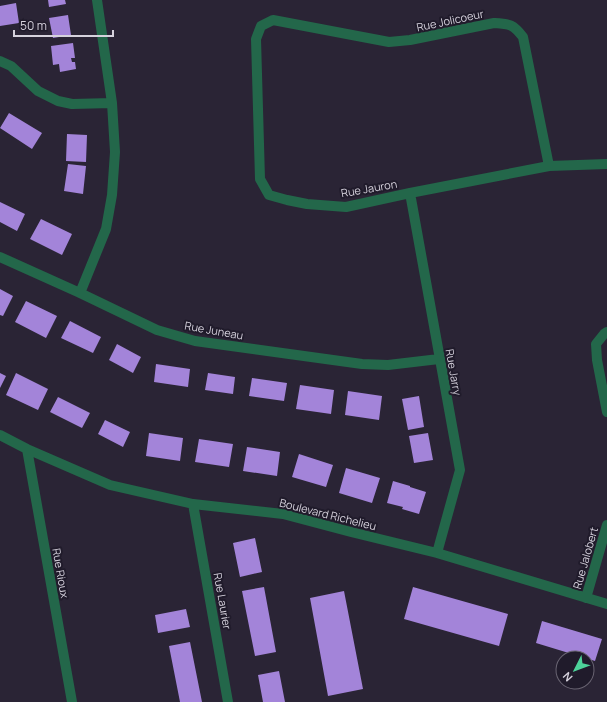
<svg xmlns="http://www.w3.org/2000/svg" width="607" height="702" font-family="Manrope,sans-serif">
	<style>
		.building { fill: #a384d9 }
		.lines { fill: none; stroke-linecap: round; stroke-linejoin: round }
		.minor { stroke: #23674a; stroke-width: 10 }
		.labels { text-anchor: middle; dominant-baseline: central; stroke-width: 4; stroke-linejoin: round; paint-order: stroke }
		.street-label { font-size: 11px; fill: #d6d2dd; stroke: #201b2b }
	</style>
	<rect width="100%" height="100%" fill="#2a2435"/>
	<path class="building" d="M 48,0 L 65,0 L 66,4 L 49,7 Z
		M 16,3 L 19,23 L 0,26 L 0,6 Z
		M 68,15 L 71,35 L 53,38 L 49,18 Z
		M 73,43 L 75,58 L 71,58 L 72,62 L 75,62 L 76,69 L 60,72 L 59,64 L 53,65 L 51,46 Z
		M 9,113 L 42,133 L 32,149 L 0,128 Z
		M 67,134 L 87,135 L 86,162 L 66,161 Z
		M 68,164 L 86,166 L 83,194 L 64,191 Z
		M 0,202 L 25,214 L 17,231 L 0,222 Z
		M 41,219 L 72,234 L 62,255 L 30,239 Z
		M 0,289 L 13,296 L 3,316 L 0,315 Z
		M 26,301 L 57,316 L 46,338 L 15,322 Z
		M 70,321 L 101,337 L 93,353 L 61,338 Z
		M 117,344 L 141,357 L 133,373 L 109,360 Z
		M 156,364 L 190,369 L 188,387 L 154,382 Z
		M 0,373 L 6,376 L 0,388 Z
		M 16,373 L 48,389 L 38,410 L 6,395 Z
		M 208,373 L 235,377 L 233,394 L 205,390 Z
		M 252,378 L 287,383 L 284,401 L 249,396 Z
		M 300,385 L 334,390 L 331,414 L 296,409 Z
		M 348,391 L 382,396 L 379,420 L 345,415 Z
		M 419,396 L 424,427 L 408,430 L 402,399 Z
		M 58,397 L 90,413 L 82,428 L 50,412 Z
		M 105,420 L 130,432 L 123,447 L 98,434 Z
		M 149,433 L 183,438 L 180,461 L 146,456 Z
		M 428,433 L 433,460 L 414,463 L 409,436 Z
		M 199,439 L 233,444 L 229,467 L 195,462 Z
		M 247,447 L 280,452 L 277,476 L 243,471 Z
		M 299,454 L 333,465 L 326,487 L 292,477 Z
		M 346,468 L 380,478 L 372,503 L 339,493 Z
		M 393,481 L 410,486 L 410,487 L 426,492 L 419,514 L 402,509 L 403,507 L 387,503 Z
		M 255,538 L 262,572 L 240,577 L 233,543 Z
		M 264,587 L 276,652 L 255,656 L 242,591 Z
		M 413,587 L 508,614 L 499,646 L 404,619 Z
		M 344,591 L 363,689 L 328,696 L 310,598 Z
		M 186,609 L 190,627 L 158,633 L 155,615 Z
		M 542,621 L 602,639 L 595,661 L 536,643 Z
		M 190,642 L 202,702 L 180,702 L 169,646 Z
		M 279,671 L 285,702 L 263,702 L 258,675 Z"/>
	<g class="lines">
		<path class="minor" d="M 0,61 L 11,66 L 38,91 L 58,101 L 72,104 L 112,103
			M 549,166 L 523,37 C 513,24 510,24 494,23 L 410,40 L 389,42 L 273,20 L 261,26 L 256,39 L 260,179 L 269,195 L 287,200 L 307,204 L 346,207 L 410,193 L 549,166 L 607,164
			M 410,193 L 460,470 L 437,553
			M 0,257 L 80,293 L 157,330 L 195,341 L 362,364 L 388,365 L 439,359
			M 80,293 L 106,229 L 112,195 L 115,152 L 112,103 L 97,0
			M 607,332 L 604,334 L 596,344 L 597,360 L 607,412
			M 0,435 L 27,449 L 110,485 L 193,504 L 283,514 L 351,532 L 437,553 L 607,604
			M 27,449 L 72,702
			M 193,504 L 228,702
			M 586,598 L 607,525"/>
	</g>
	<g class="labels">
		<g class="street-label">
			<text transform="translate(450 20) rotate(-12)">Rue Jolicoeur</text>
			<text transform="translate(369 188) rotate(-10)">Rue Jauron</text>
			<text transform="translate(214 330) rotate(10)">Rue Juneau</text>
			<text transform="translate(454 372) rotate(80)">Rue Jarry</text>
			<text transform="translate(328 514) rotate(14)">Boulevard Richelieu</text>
			<text transform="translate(585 558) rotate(-74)">Rue Jalobert</text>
			<text transform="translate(61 573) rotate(80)">Rue Rioux</text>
			<text transform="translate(223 601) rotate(80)">Rue Laurier</text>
		</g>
	</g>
	<g transform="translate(575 670) rotate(228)"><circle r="19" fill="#201b2b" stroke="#696472"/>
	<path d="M0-3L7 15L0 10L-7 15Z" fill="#4dd39a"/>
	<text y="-6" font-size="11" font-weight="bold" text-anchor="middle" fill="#d6d2dd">N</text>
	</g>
	<path d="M14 30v6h99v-6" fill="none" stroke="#d6d2dd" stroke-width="2"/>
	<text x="20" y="30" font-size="12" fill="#d6d2dd" stroke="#201b2b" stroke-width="3" paint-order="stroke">50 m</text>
</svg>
